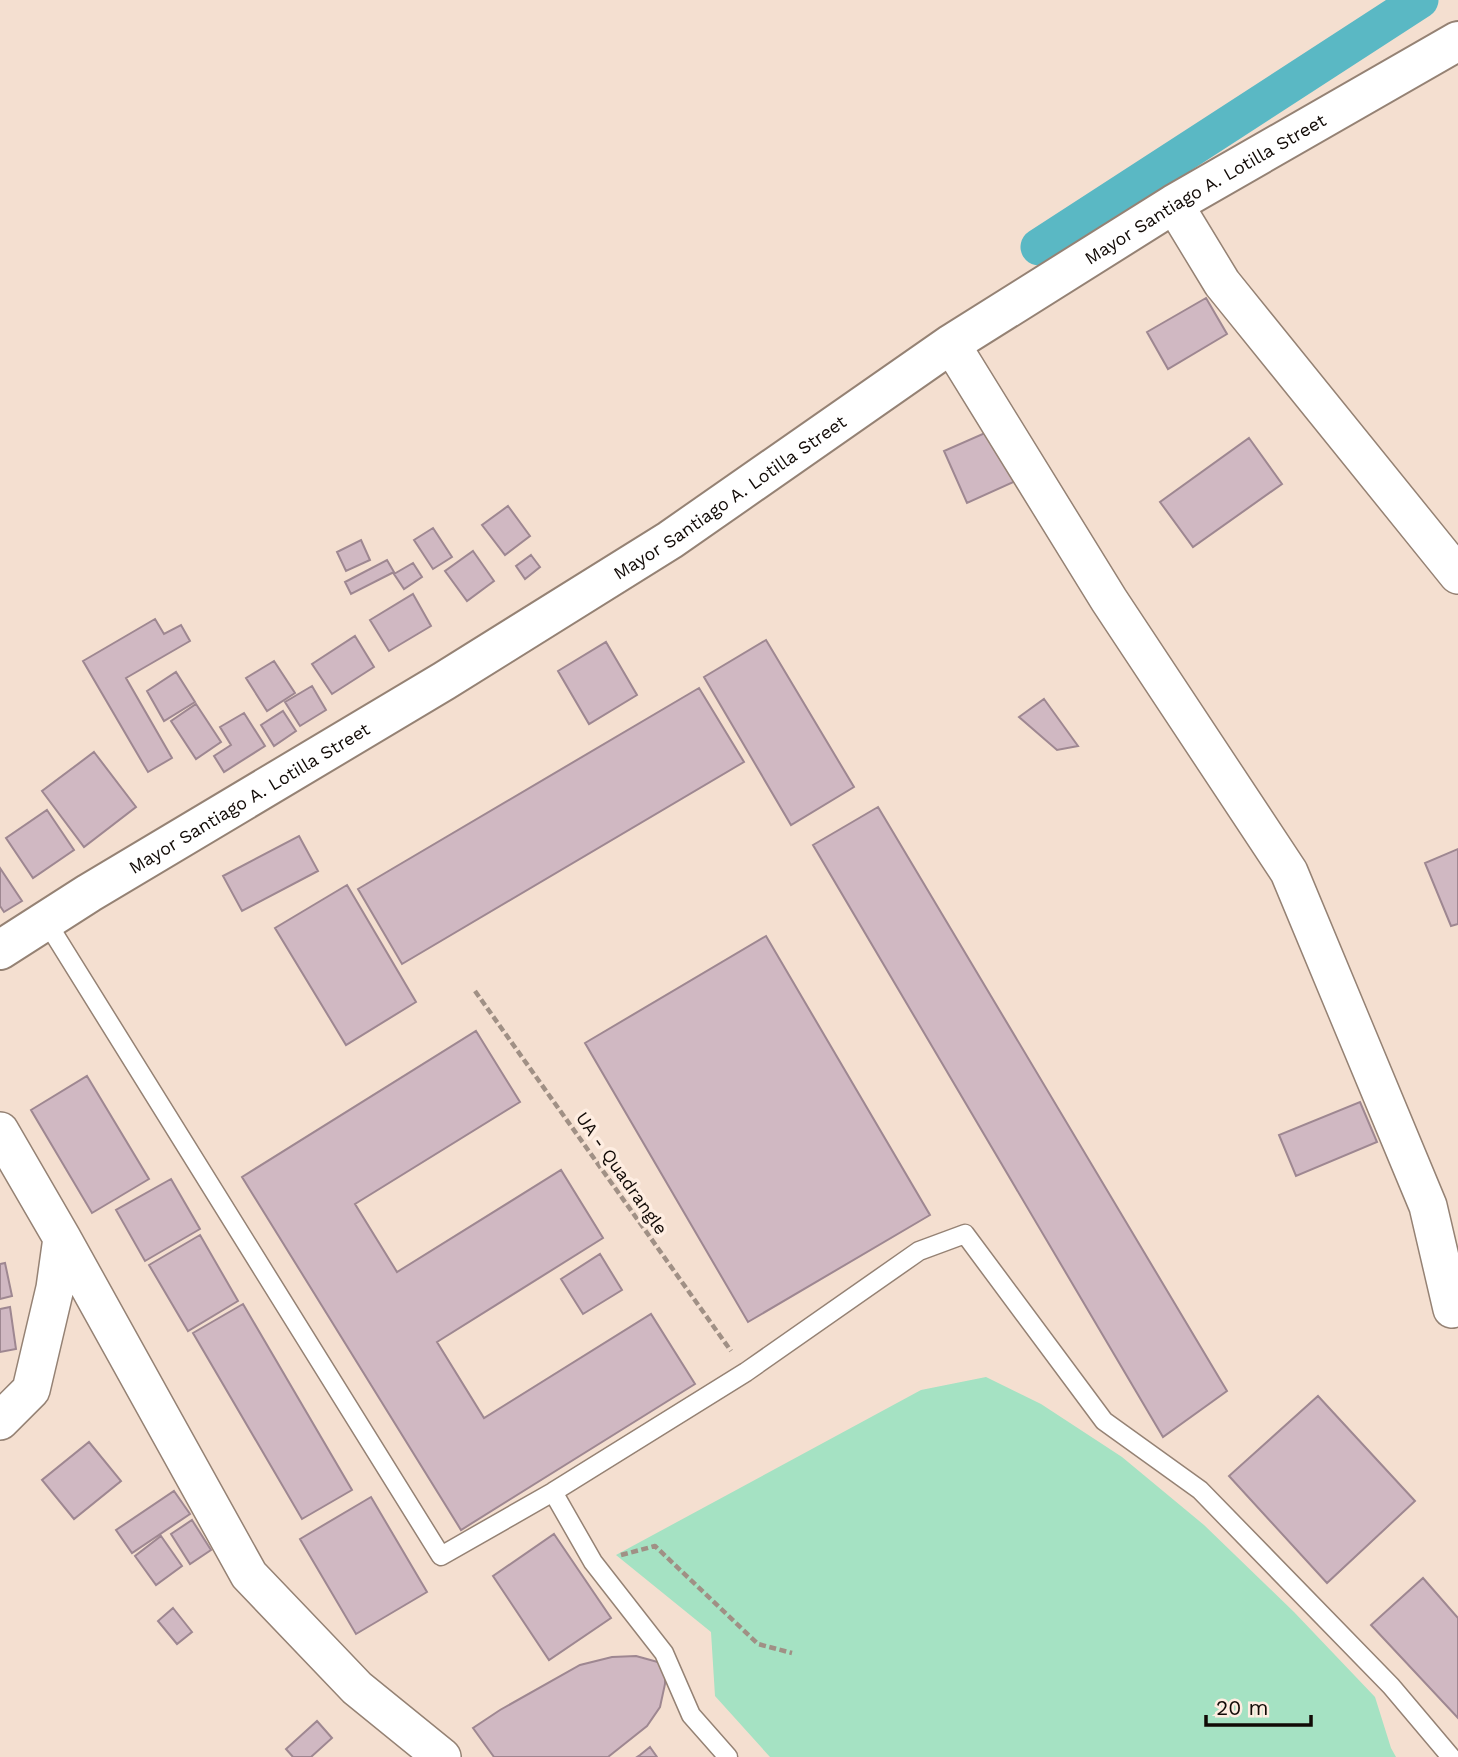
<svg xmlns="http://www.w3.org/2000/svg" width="1458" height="1757" font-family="'Work Sans',sans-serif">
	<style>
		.green { fill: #a5e2c3 }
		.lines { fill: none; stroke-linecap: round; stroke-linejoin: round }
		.canal { stroke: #5ab8c4; stroke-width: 37 }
		.building { fill: #d0b8c2; stroke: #9e8791; stroke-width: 2 }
		.lane-casing { stroke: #958274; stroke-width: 21 }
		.street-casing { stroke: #958274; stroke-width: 40 }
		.secondary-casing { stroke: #958274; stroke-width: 42 }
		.path { stroke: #a09085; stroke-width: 4.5; stroke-dasharray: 7 3.5; stroke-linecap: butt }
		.lane { stroke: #fff; stroke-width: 18 }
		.street { stroke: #fff; stroke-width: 37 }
		.secondary { stroke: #fff; stroke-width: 38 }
		.labels { text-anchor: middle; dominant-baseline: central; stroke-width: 7; stroke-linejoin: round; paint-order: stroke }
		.street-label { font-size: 18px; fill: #110a06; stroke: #feede1 }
	</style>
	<rect width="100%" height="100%" fill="#f4dfd0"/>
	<path class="green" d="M 986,1377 L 1041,1404 L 1122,1457 L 1204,1525 L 1294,1612 L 1375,1697 L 1391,1748 L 1396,1757 L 770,1757 L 715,1696 L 711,1632 L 616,1555 L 921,1390 Z"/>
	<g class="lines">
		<path class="canal" d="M 1039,247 L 1420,0"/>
	</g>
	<path class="building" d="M 1206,298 L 1227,334 L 1168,369 L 1147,332 Z
		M 994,429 L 1018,480 L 967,503 L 944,451 Z
		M 1249,438 L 1282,484 L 1193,547 L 1160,502 Z
		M 508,506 L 530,536 L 505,555 L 482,525 Z
		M 433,528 L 452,557 L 433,569 L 414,540 Z
		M 361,540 L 370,560 L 346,571 L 337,552 Z
		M 473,551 L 494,581 L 467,601 L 445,571 Z
		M 531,555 L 540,567 L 525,579 L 516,566 Z
		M 387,560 L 394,572 L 351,594 L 345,582 Z
		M 413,563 L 422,577 L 404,589 L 394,574 Z
		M 413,594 L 431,626 L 389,651 L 370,620 Z
		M 155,619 L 164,634 L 181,625 L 190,641 L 126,678 L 172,758 L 148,772 L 83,661 Z
		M 355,636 L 374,667 L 332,694 L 312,664 Z
		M 766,640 L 854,787 L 791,825 L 704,677 Z
		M 606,642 L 637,695 L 589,724 L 558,671 Z
		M 274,661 L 295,693 L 267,711 L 246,678 Z
		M 176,672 L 195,702 L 164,721 L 147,691 Z
		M 312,686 L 326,710 L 300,726 L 285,702 Z
		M 699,688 L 744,762 L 402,964 L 358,889 Z
		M 1044,699 L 1078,746 L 1057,750 L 1019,717 Z
		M 196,704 L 221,742 L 196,759 L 171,721 Z
		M 283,711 L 296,731 L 274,746 L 261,725 Z
		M 244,713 L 265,746 L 224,772 L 214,756 L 231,745 L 220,727 Z
		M 94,752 L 136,807 L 84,847 L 42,791 Z
		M 878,807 L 1227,1391 L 1163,1437 L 813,845 Z
		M 47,810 L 74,850 L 33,878 L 6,838 Z
		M 299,836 L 318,871 L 242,911 L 223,876 Z
		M 1458,849 L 1458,924 L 1451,926 L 1425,863 Z
		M 0,868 L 22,901 L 4,912 L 0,906 Z
		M 347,885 L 416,1002 L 346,1045 L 275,928 Z
		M 766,936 L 930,1215 L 748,1322 L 585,1043 Z
		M 476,1031 L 520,1102 L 355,1204 L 397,1272 L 561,1170 L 603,1238 L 437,1342 L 484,1418 L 651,1314 L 695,1384 L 461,1530 L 242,1177 Z
		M 87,1076 L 149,1179 L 92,1213 L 31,1110 Z
		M 1360,1102 L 1377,1142 L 1296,1176 L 1279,1135 Z
		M 171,1179 L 200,1229 L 145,1261 L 116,1210 Z
		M 200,1235 L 238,1301 L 188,1331 L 149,1265 Z
		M 600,1254 L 622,1290 L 583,1314 L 561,1279 Z
		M 5,1263 L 12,1296 L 0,1299 L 0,1264 Z
		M 243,1304 L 352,1490 L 302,1519 L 193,1333 Z
		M 10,1307 L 16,1349 L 0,1352 L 0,1309 Z
		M 1318,1396 L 1415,1501 L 1327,1583 L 1229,1476 Z
		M 89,1442 L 121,1481 L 74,1519 L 42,1480 Z
		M 174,1491 L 190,1514 L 132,1553 L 116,1530 Z
		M 371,1497 L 427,1592 L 356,1634 L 300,1539 Z
		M 192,1520 L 211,1550 L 190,1564 L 171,1534 Z
		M 554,1534 L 611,1618 L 549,1660 L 493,1576 Z
		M 161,1536 L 182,1566 L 156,1585 L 135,1556 Z
		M 1423,1578 L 1458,1618 L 1458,1718 L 1371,1625 Z
		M 173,1608 L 192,1632 L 177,1644 L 158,1621 Z
		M 636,1656 L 665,1664 L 665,1684 L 660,1707 L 647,1726 L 608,1757 L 494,1757 L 473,1728 L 500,1710 L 580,1665 L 612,1657 Z
		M 317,1721 L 332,1738 L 311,1757 L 293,1757 L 286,1749 Z
		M 650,1747 L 657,1757 L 637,1757 L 640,1755 Z"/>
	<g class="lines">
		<g class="lane-casing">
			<path id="lane" d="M 46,921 L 441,1556 L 553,1492 L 746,1372 L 919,1251 L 965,1234 L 1104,1421 L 1200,1490 L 1391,1686 L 1451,1757
				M 553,1492 L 593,1562 L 664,1653 L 691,1715 L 728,1757"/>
		</g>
		<g class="street-casing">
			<path id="street" d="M 1174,204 L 1222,283 L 1458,575
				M 951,344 L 1109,600 L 1289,872 L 1428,1206 L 1452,1309
				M 0,1131 L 62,1238 L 249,1575 L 357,1688 L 442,1757
				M 0,1421 L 31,1390 L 55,1288 L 62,1238"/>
		</g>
		<g class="secondary-casing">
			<g id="secondary">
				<path id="s1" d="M 0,950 L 89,893 L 444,681 L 670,540 L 951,344 L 1174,204 L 1458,41"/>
			</g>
		</g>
		<path class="path" d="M 475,991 L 731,1351
			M 621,1555 L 655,1546 L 758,1644 L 792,1653"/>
		<use href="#lane" class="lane"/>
		<use href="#street" class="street"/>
		<use href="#secondary" class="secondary"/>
	</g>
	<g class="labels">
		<g class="street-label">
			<text stroke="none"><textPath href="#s1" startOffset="1426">Mayor Santiago A. Lotilla Street</textPath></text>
			<text stroke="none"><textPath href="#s1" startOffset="859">Mayor Santiago A. Lotilla Street</textPath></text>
			<text stroke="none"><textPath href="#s1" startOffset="292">Mayor Santiago A. Lotilla Street</textPath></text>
			<text transform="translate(622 1173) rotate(55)">UA - Quadrangle</text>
		</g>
	</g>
	<path d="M1206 1715v10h105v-10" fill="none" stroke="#110a06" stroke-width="3.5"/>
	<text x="1216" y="1715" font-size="21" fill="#110a06" stroke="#feede1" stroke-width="5" paint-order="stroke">20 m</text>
</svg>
